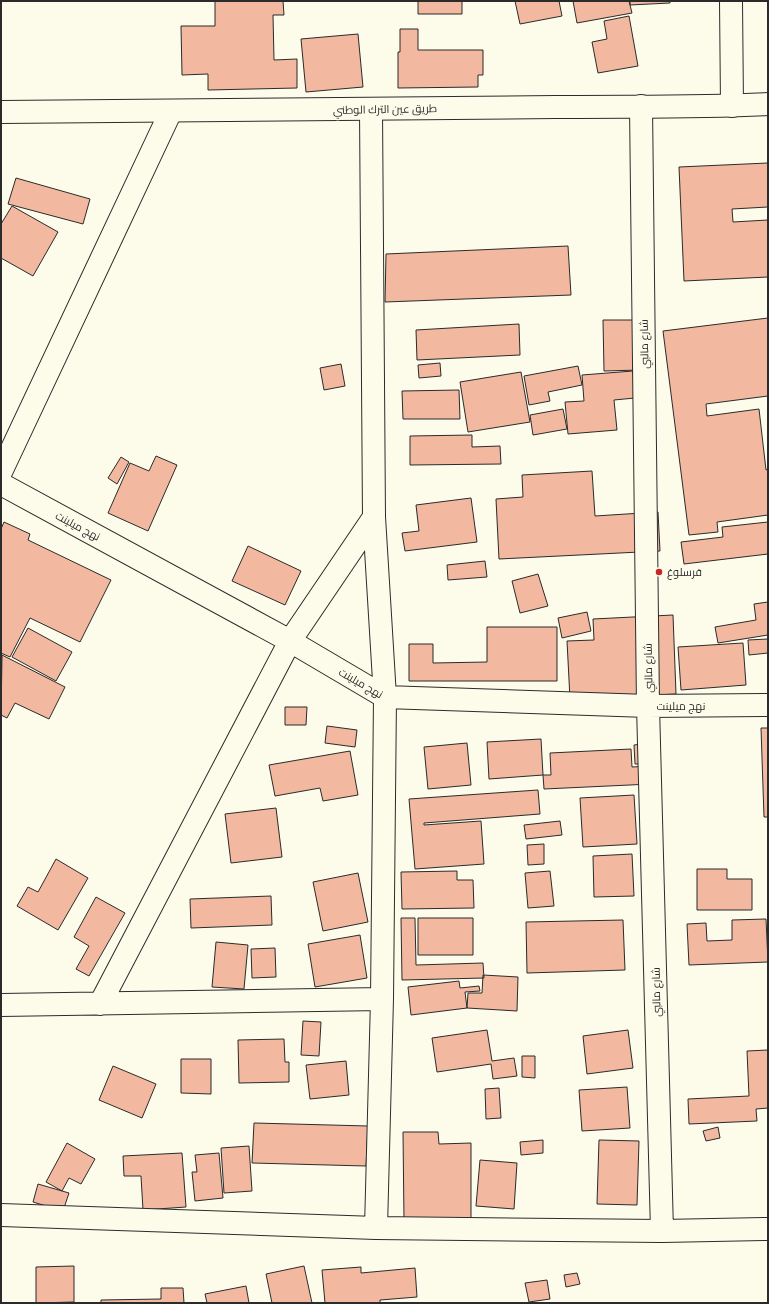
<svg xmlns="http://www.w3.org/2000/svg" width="769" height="1304" font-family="'IBM Plex Sans',Cairo,sans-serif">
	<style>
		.building { fill: #f2b8a0; stroke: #2b2b2b }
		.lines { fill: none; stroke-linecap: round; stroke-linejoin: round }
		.minor-casing { stroke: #2b2b2b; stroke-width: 24 }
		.major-casing { stroke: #2b2b2b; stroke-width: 24 }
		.minor { stroke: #fdfbea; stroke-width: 22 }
		.major { stroke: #fdfbea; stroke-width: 22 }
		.poi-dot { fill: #c62828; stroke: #fdfbea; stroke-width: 1.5 }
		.labels { text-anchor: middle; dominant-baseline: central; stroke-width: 3; stroke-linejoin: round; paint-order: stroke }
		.street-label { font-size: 11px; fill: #2b2b2b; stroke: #fdfbea }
		.poi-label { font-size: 11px; fill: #2b2b2b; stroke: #fdfbea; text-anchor: start }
	</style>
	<rect width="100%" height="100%" fill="#fdfbea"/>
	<path class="building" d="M 215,1 L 283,1 L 284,15 L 273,15 L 274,60 L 297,59 L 297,88 L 208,90 L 208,74 L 182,75 L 181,26 L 215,26 Z
		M 418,1 L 462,1 L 462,14 L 418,14 Z
		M 515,1 L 559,1 L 562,16 L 520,24 Z
		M 573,1 L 629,1 L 632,13 L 577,23 Z
		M 630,1 L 670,1 L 670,3 L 630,5 Z
		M 629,16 L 638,66 L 598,73 L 592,42 L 607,39 L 604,21 Z
		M 400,29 L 418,29 L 418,50 L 483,50 L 483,75 L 478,75 L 478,87 L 398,88 L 398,52 L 400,52 Z
		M 358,34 L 363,87 L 306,92 L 301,39 Z
		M 768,163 L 768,207 L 732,209 L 733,222 L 768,220 L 768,277 L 684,281 L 679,167 Z
		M 16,178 L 90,199 L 83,224 L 8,204 Z
		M 12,206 L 58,232 L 33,276 L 1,258 L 1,224 Z
		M 568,246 L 571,295 L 385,302 L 386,254 Z
		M 768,318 L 768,396 L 706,404 L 707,416 L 759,409 L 766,470 L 768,469 L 768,515 L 717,522 L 718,532 L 689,535 L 663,331 Z
		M 603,320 L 639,320 L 640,370 L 604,371 Z
		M 519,324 L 520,355 L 417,360 L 416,330 Z
		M 440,363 L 441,376 L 419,378 L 418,365 Z
		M 341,364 L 345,386 L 324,390 L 320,368 Z
		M 578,366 L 582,385 L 548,392 L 550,401 L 529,405 L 524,376 Z
		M 633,371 L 635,398 L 614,400 L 617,430 L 568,434 L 565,402 L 584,401 L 582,375 Z
		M 521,372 L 530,422 L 468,432 L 460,382 Z
		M 459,390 L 460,419 L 403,419 L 402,391 Z
		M 563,409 L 567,429 L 533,435 L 530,415 Z
		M 472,435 L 472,447 L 500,446 L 501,464 L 410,465 L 410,436 Z
		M 156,456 L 177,465 L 148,531 L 108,513 L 130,463 L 149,471 Z
		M 121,457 L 129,462 L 117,484 L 108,478 Z
		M 592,471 L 595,516 L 658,512 L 660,551 L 499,559 L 496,499 L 523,497 L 522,475 Z
		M 471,498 L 477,542 L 405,551 L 402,533 L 419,531 L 416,505 Z
		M 4,522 L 30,534 L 28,540 L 111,580 L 80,642 L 30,618 L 10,657 L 1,653 L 1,529 Z
		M 768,522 L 768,554 L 684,564 L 681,542 L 723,537 L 722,527 Z
		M 248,546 L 301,571 L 285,605 L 232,581 Z
		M 485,561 L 487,577 L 448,580 L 447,565 Z
		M 538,574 L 548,606 L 520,613 L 512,581 Z
		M 768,602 L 768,635 L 718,643 L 715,627 L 756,620 L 754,604 Z
		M 587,612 L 591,631 L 562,638 L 558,618 Z
		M 673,615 L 676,694 L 570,699 L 567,641 L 594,640 L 593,619 Z
		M 487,627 L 557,627 L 557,681 L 409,681 L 409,644 L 433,644 L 433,663 L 487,662 Z
		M 28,628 L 72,652 L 56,681 L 12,657 Z
		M 768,639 L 768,653 L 749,655 L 748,640 Z
		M 743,643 L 746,685 L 681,690 L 678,647 Z
		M 2,655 L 65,687 L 49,719 L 15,703 L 7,718 L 1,715 Z
		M 285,707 L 307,707 L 306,725 L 285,725 Z
		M 327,726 L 357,730 L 355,747 L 325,743 Z
		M 761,728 L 768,728 L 768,817 L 764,817 Z
		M 541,739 L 543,775 L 489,779 L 487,742 Z
		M 467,743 L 471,785 L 428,789 L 424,747 Z
		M 642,744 L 644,764 L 635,764 L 634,745 Z
		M 631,749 L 632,767 L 650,766 L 651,784 L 544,789 L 543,775 L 551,775 L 550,753 Z
		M 350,751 L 358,795 L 323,801 L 320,788 L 275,796 L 269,765 Z
		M 538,790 L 540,814 L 424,823 L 424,825 L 481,821 L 484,864 L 415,869 L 409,799 Z
		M 634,795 L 637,844 L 583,847 L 580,798 Z
		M 276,808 L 282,857 L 231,863 L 225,814 Z
		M 560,821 L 562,835 L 526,839 L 524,825 Z
		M 544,844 L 544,864 L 528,865 L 527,845 Z
		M 632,854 L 634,896 L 594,897 L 593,856 Z
		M 56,859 L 88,878 L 58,930 L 17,906 L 28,887 L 38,892 Z
		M 697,869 L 727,869 L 727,879 L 752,879 L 752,910 L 697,910 Z
		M 457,871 L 457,880 L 473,880 L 474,908 L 402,909 L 401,872 Z
		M 550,871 L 554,906 L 528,908 L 525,873 Z
		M 358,873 L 368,922 L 323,931 L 313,882 Z
		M 271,896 L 272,925 L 191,928 L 190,899 Z
		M 96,897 L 125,913 L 89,976 L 76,969 L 89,946 L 74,937 Z
		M 401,918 L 415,918 L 416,965 L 483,963 L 484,978 L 402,980 Z
		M 418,918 L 473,918 L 473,955 L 418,955 Z
		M 766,919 L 768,962 L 689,965 L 687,924 L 706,923 L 707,941 L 732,940 L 732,920 Z
		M 623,920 L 625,970 L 527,973 L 526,922 Z
		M 360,935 L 367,978 L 315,987 L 308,944 Z
		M 216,942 L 248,945 L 244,989 L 212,987 Z
		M 275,948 L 276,977 L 252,978 L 251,949 Z
		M 483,975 L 518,977 L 517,1011 L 467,1008 L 468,993 L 482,993 Z
		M 459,981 L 460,988 L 479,986 L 480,991 L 465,992 L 467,1008 L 411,1015 L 408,987 Z
		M 303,1021 L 321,1022 L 319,1056 L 301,1055 Z
		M 487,1030 L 492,1061 L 514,1058 L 517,1076 L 493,1079 L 491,1064 L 437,1072 L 432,1038 Z
		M 628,1030 L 633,1068 L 587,1074 L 583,1036 Z
		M 284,1039 L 285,1062 L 289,1062 L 289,1082 L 239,1083 L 238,1040 Z
		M 768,1050 L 768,1108 L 756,1109 L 757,1121 L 689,1124 L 688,1099 L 749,1096 L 747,1051 Z
		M 522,1056 L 535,1056 L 535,1078 L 522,1077 Z
		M 181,1059 L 211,1059 L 211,1094 L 181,1093 Z
		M 346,1061 L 349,1095 L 310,1099 L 306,1065 Z
		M 113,1066 L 156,1084 L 142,1118 L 99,1100 Z
		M 627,1087 L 630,1128 L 582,1131 L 579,1090 Z
		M 499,1088 L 501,1118 L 486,1119 L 485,1089 Z
		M 254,1123 L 368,1126 L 366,1166 L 252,1163 Z
		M 718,1127 L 720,1138 L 706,1141 L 703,1131 Z
		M 403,1132 L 438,1132 L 439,1144 L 471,1143 L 471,1221 L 404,1222 Z
		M 543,1140 L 543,1153 L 521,1155 L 520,1142 Z
		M 599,1140 L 639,1141 L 637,1205 L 597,1204 Z
		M 67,1143 L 95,1159 L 81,1184 L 69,1178 L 62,1191 L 46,1182 Z
		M 249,1146 L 252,1191 L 224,1193 L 221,1148 Z
		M 182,1153 L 186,1207 L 143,1210 L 141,1176 L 124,1176 L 123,1156 Z
		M 219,1153 L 223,1198 L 195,1201 L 192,1172 L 197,1172 L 195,1155 Z
		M 480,1160 L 517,1163 L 514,1209 L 476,1206 Z
		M 38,1184 L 69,1193 L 63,1211 L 33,1202 Z
		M 74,1266 L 74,1302 L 36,1303 L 36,1267 Z
		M 304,1266 L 312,1303 L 272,1303 L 266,1274 Z
		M 361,1267 L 361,1273 L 415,1268 L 417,1297 L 380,1300 L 380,1303 L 325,1303 L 322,1270 Z
		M 577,1273 L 580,1284 L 566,1287 L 564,1275 Z
		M 547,1280 L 550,1299 L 529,1302 L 525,1283 Z
		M 246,1286 L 249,1303 L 207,1303 L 205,1294 Z
		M 161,1288 L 183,1288 L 184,1303 L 101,1303 L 101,1300 L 161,1299 Z"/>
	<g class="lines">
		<g class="minor-casing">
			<path id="minor" d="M 731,1 L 732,106
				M 641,106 L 648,706 L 662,1231
				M 371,110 L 374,517 L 385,697 L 382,999 L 376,1228
				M 1,472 L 171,111
				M 1,484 L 290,641 L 385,697 L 648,706 L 768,705
				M 100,1004 L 290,641 L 374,517
				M 1,1005 L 382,999
				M 1,1215 L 376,1228 L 662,1231 L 768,1229"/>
		</g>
		<g class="major-casing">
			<path id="major" d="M 1,112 C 186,111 371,110 556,107 C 627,106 697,108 768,104"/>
		</g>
		<use href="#minor" class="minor"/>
		<use href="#major" class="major"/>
	</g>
	<circle class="poi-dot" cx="659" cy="572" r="4"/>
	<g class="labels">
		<g class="street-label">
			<text transform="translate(385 109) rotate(-1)">طريق عين الترك الوطني</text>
			<text transform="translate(644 344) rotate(-91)">شارع مالبي</text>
			<text transform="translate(78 526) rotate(28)">نهج ميلينت</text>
			<text transform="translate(648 668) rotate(-91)">شارع مالبي</text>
			<text transform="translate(361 683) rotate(30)">نهج ميلينت</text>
			<text x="681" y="706">نهج ميلينت</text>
			<text transform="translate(656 992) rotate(-91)">شارع مالبي</text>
		</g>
		<g class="poi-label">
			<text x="667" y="572">فرسلوغ</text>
		</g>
	</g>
	<rect width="769" height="1304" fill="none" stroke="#2b2b2b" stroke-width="4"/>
</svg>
